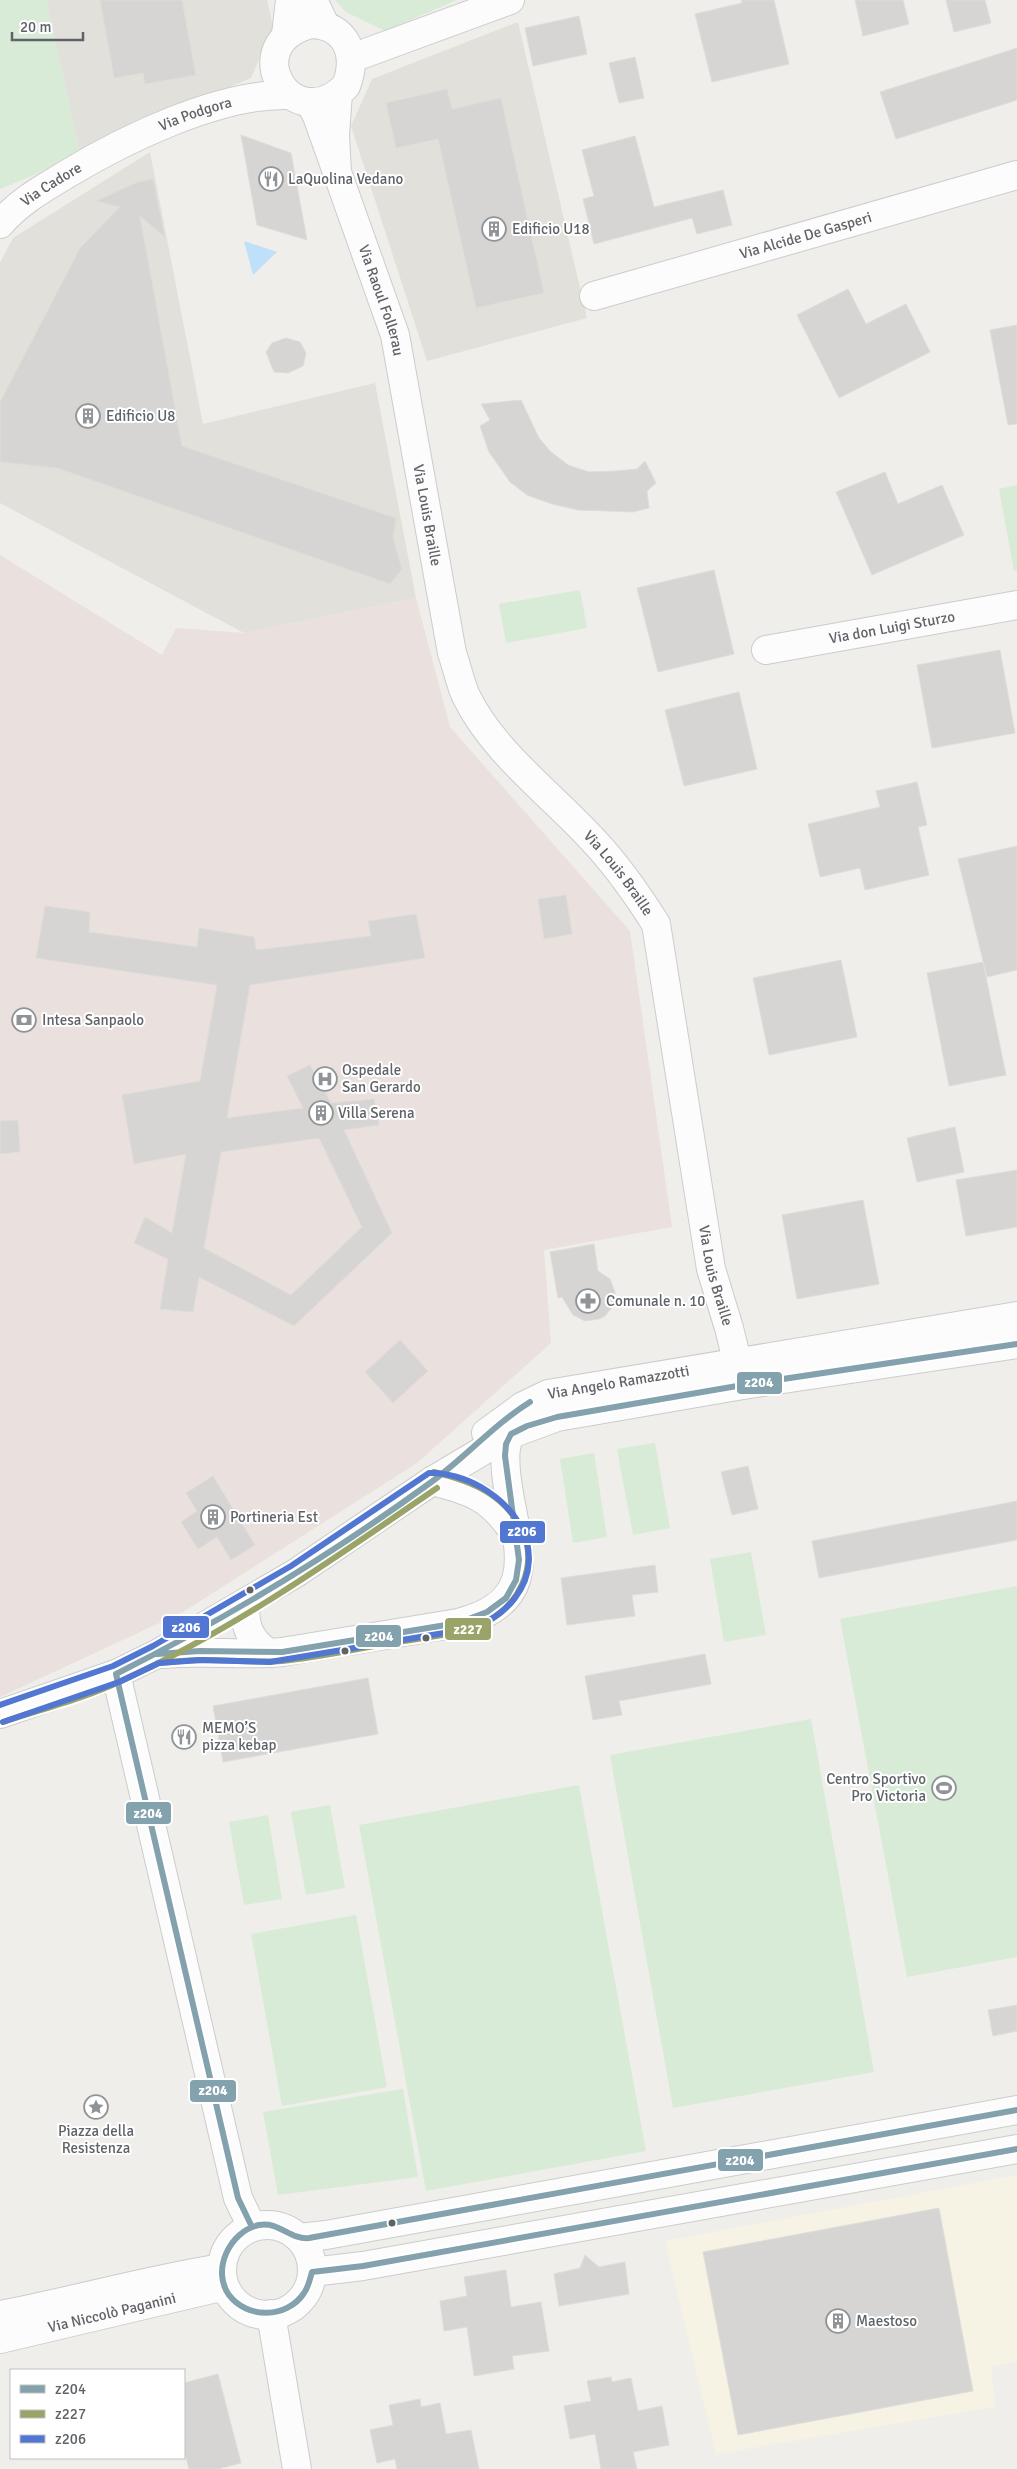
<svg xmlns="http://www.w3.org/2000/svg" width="1017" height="2469" font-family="Signika,sans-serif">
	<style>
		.commercial { fill: #f7f3e4 }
		.education { fill: #e2e0da }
		.medical { fill: #eae0de }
		.green { fill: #d8ebd6 }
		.water { fill: #bfe0f9 }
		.building { fill: #d6d5d3; stroke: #deddd9; fill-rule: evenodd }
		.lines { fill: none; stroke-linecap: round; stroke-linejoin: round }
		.minor-casing { stroke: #cbcccc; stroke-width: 30 }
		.minor { stroke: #fdfcfc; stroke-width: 28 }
		.bus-1-casing { stroke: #fff; stroke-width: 10 }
		.bus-2-casing { stroke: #fff; stroke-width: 10 }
		.bus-3-casing { stroke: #fff; stroke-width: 10 }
		.bus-1 { stroke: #84a2ae; stroke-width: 6 }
		.bus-2 { stroke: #9aa469; stroke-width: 6 }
		.bus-3 { stroke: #5177d2; stroke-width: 6 }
		.bus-dot { fill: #5f6368; stroke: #fff; stroke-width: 2 }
		.labels { text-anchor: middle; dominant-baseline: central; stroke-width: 4; stroke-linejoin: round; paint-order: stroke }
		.street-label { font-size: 15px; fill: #5f6368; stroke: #fff }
		.poi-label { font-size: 15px; fill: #5f6368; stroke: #fff; text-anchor: start }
		.line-badge { stroke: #fff; stroke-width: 2 }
		.badge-label { font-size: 14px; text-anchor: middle; font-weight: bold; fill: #fff }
	</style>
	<rect width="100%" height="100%" fill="#efeeea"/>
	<path class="commercial" d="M 1017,2175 L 1017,2362 L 991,2366 L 995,2407 L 716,2454 L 665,2241 Z"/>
	<path class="education" d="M 46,0 L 267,0 L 273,27 L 251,78 L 79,150 Z
		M 518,22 L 587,318 L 427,361 L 351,126 L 372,79 Z
		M 150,152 L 203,424 L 375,383 L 416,598 L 244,633 L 0,503 L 0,263 L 13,238 Z"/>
	<path class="medical" d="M 0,555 L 162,655 L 176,628 L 244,633 L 416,598 L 450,727 L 630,931 L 672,1227 L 544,1250 L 551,1343 L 417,1463 L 183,1612 L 0,1697 Z"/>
	<path class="green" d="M 0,0 L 46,0 L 79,150 L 36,174 L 0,189 Z
		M 335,0 L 457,0 L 385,31 L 346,12 Z
		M 1017,485 L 1017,570 L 1014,571 L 999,489 Z
		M 580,590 L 587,628 L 506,643 L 499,604 Z
		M 655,1443 L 670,1528 L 633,1535 L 617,1449 Z
		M 594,1453 L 607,1537 L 573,1543 L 560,1459 Z
		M 751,1552 L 766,1635 L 724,1642 L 710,1559 Z
		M 1017,1586 L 1017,1957 L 907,1977 L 840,1619 Z
		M 811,1719 L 874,2072 L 673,2108 L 610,1755 Z
		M 579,1785 L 646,2151 L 426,2191 L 359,1825 Z
		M 330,1805 L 345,1888 L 306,1895 L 291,1812 Z
		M 268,1815 L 282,1899 L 244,1905 L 229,1822 Z
		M 356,1915 L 387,2087 L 282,2106 L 251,1934 Z
		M 403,2089 L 418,2177 L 278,2195 L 263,2112 Z"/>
	<path class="water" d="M 244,241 L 277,252 L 253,275 Z"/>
	<path class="building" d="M 100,0 L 182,0 L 196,75 L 145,84 L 143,73 L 114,78 Z
		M 741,0 L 774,0 L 789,64 L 712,82 L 695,14 L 742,3 Z
		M 855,0 L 903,0 L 909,24 L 863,36 Z
		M 946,0 L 985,0 L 991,23 L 954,32 Z
		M 579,16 L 587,54 L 533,66 L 525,28 Z
		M 1017,48 L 1017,100 L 896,139 L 880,92 Z
		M 635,57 L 644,98 L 619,103 L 609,63 Z
		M 447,89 L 452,109 L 501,98 L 544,293 L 476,308 L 438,139 L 396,148 L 386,103 Z
		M 241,135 L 291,153 L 307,240 L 257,225 Z
		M 635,136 L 654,207 L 723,190 L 732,225 L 697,234 L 692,218 L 594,244 L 583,199 L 594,196 L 582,150 Z
		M 153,179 L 165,237 L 140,216 L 182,446 L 396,518 L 393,538 L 402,569 L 390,584 L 57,468 L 0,462 L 0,402 L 80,248 L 120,207 L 96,201 L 138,182 Z
		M 848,289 L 866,324 L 906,304 L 930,352 L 839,398 L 797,315 Z
		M 1017,325 L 1017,424 L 1008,425 L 990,330 Z
		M 286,338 L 300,342 L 306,353 L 303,366 L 288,373 L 274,372 L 266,352 L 272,343 Z
		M 521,400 L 539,438 L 550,451 L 568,465 L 589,472 L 616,471 L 637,469 L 645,461 L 656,483 L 647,491 L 649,508 L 633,512 L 578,510 L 552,504 L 527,495 L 510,482 L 489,452 L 480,426 L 490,420 L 481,404 Z
		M 885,472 L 898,504 L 942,485 L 964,535 L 872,575 L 836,492 Z
		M 714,570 L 734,654 L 658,672 L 637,588 Z
		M 1000,650 L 1015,733 L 932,748 L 917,665 Z
		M 739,692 L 757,769 L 684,786 L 665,710 Z
		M 917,782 L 927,825 L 918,827 L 929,875 L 865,890 L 860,868 L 820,877 L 808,824 L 880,807 L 876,791 Z
		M 1017,846 L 1017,970 L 987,977 L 958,859 Z
		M 566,895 L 572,934 L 544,939 L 538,899 Z
		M 45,906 L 90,912 L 89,932 L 197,947 L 199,928 L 254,937 L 256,950 L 371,936 L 368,921 L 416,914 L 425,958 L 250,985 L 227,1118 L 303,1108 L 287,1076 L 310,1065 L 331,1103 L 374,1099 L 379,1125 L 344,1130 L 392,1233 L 294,1326 L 199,1277 L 193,1312 L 160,1309 L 168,1259 L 134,1243 L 145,1217 L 172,1233 L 186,1154 L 134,1164 L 122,1095 L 200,1081 L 217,985 L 36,958 ZM 319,1138 L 362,1227 L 291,1295 L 204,1248 L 221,1152 Z
		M 841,960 L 857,1037 L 769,1055 L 753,978 Z
		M 983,962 L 1006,1075 L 949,1086 L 927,973 Z
		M 18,1120 L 20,1152 L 0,1154 L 0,1121 Z
		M 955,1127 L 964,1172 L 917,1182 L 907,1138 Z
		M 1017,1170 L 1017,1227 L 966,1236 L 956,1180 Z
		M 863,1200 L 879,1284 L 797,1299 L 782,1215 Z
		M 594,1244 L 598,1271 L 610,1279 L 615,1292 L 615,1298 L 614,1305 L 605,1316 L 599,1319 L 585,1321 L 573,1315 L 562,1297 L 558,1298 L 550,1252 Z
		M 400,1340 L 428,1371 L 393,1403 L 365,1372 Z
		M 748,1466 L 758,1509 L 732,1515 L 721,1472 Z
		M 213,1476 L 255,1545 L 231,1560 L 217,1537 L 198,1549 L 181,1522 L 197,1511 L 186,1493 Z
		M 1017,1501 L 1017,1540 L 819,1578 L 812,1541 Z
		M 655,1565 L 658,1592 L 632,1595 L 635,1616 L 567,1625 L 561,1578 Z
		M 705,1654 L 711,1684 L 619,1701 L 622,1715 L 593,1720 L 585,1676 Z
		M 368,1678 L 378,1734 L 223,1762 L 213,1706 Z
		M 1017,2005 L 1017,2031 L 993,2036 L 988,2010 Z
		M 939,2208 L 973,2391 L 738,2435 L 703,2252 Z
		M 585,2255 L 599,2267 L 625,2262 L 629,2294 L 559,2306 L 554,2274 L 580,2268 Z
		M 506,2270 L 511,2307 L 541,2302 L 549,2351 L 512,2356 L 514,2369 L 474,2376 L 467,2327 L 444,2331 L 440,2301 L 467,2296 L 464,2277 Z
		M 218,2374 L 241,2463 L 218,2469 L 189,2469 L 184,2450 L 184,2383 Z
		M 611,2377 L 612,2382 L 631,2378 L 638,2411 L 662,2406 L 669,2445 L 633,2452 L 637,2469 L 601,2469 L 595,2434 L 570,2439 L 564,2406 L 591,2401 L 587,2381 Z
		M 420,2399 L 421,2407 L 440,2403 L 446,2434 L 471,2430 L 479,2469 L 397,2469 L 395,2459 L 377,2463 L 370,2430 L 393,2425 L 389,2405 Z"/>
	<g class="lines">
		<g class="minor-casing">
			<g id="minor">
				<path d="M 313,0 L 325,25"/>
				<path d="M 311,24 C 347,25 358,55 346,86 C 292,140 235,44 311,24 Z"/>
				<path d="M 286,35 L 290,0"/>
				<path d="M 352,58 L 510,0"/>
				<path d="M 310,102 L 317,116 L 337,172 L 335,135 L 338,93"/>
				<path id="s1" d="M 337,172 L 395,335 L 452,653 C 457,667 460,683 466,696 C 493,752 551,794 592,839 C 617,865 637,894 656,924 L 711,1269 L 729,1328 L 743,1385"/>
				<path id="s2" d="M 0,224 C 19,202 42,189 67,174 C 125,139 220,93 288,95"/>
				<path id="s3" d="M 594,296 L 1017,175"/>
				<path id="s4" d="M 766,650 L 1017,605"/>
				<path id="s5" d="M 486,1433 L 523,1406 L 548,1394 L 1017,1316"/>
				<path d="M 432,1481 C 473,1492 492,1497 516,1536"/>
				<path d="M 246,1603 C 243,1625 250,1641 269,1653"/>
				<path d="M 164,1654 C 204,1650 243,1656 282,1652 L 458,1623 C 550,1600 512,1537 506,1472 C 505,1458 504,1446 511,1434"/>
				<path d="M 116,1674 L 238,2198 L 252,2227"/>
				<path d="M 0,1714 L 116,1674 L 157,1654 L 296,1573 L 432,1481 L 511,1434 L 557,1417 L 743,1385 L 1017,1344"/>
				<circle cx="267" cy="2270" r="45"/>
				<path d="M 299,2238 L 326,2235 L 1017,2110"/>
				<path d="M 312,2272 L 363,2266 L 1017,2149"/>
				<path d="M 271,2314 L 297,2469"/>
				<path d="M 0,2315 C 74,2301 146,2280 221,2268"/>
				<path id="s6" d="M 0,2339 L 216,2288 L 225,2289"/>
			</g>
		</g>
		<use href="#minor" class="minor"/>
		<g class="bus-1-casing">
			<path id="bus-1" d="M 157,1654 L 200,1651 L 282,1652 L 458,1623 L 487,1612 L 506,1598 L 516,1580 L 519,1560 L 505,1456 L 506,1444 L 511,1434 L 527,1426 L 557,1417 L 743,1385 L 1017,1344
				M 116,1674 C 225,1619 331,1555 430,1483 C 465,1458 493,1425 530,1402
				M 116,1674 L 238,2198 L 252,2227
				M 1017,2110 L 309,2238 C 290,2240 279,2221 259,2225 C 230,2231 211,2270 229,2295 C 247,2319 287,2319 304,2293 C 308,2288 310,2279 312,2272 L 363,2266 L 1017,2149"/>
		</g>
		<g class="bus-2-casing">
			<path id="bus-2" d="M 158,1663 C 173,1662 188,1660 203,1660 C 229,1660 256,1663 282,1661 C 321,1657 360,1648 398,1642 C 428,1637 459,1635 486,1622 C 518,1606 538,1567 523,1533 C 507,1495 472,1481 434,1472
				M 3,1722 C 42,1709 83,1699 121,1681 C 233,1630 335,1558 437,1488"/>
		</g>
		<g class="bus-3-casing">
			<path id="bus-3" d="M 0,1705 L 113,1666 L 153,1646 L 291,1566 L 429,1473 C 446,1472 467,1479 481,1487 C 547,1526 545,1598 474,1628 L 270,1662 L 200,1660 L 159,1663 L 119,1682 L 3,1722"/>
		</g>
		<use href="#bus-1" class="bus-1"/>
		<use href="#bus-2" class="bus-2"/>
		<use href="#bus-3" class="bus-3"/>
	</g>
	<defs>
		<g id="restaurant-ring" transform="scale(1.25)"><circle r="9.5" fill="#fff" stroke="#919496" stroke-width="1.5"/><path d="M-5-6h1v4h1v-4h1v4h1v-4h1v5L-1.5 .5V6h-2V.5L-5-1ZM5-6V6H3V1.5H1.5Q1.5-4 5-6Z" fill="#919496"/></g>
		<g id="building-ring" transform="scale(1.25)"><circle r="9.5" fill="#fff" stroke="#919496" stroke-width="1.5"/><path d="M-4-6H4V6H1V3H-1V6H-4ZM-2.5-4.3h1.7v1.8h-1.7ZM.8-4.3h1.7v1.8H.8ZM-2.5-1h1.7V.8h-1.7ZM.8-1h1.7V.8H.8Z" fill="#919496"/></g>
		<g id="bank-ring" transform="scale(1.25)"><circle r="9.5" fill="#fff" stroke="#919496" stroke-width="1.5"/><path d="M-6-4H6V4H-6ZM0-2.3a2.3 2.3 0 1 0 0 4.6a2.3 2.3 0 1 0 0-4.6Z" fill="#919496"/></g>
		<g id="hospital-ring" transform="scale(1.25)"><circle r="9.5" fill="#fff" stroke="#919496" stroke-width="1.5"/><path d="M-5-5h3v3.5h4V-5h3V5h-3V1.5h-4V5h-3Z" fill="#919496"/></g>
		<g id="pharmacy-ring" transform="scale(1.25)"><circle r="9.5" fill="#fff" stroke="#919496" stroke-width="1.5"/><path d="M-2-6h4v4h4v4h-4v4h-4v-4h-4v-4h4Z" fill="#919496"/></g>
		<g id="stadium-ring" transform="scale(1.25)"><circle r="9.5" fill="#fff" stroke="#919496" stroke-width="1.5"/><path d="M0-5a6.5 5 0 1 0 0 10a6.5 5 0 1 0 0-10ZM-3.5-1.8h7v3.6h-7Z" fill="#919496"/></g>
		<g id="sight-ring" transform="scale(1.25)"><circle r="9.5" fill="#fff" stroke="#919496" stroke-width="1.5"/><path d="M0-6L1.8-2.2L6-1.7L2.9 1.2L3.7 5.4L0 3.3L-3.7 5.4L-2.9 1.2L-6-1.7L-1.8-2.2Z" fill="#919496"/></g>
	</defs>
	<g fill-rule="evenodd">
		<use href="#restaurant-ring" x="271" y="179"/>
		<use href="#building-ring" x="494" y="229"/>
		<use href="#building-ring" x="88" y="416"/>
		<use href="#bank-ring" x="24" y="1020"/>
		<use href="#hospital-ring" x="325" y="1079"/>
		<use href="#building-ring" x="321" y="1113"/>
		<use href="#pharmacy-ring" x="588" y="1301"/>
		<use href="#building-ring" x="213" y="1517"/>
		<use href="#restaurant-ring" x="184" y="1737"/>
		<use href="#stadium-ring" x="944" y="1788"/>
		<use href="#sight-ring" x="96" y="2107"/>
		<use href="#building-ring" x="838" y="2321"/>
	</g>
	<g class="bus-dot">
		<circle cx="250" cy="1590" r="4.5"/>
		<circle cx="426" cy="1638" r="4.5"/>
		<circle cx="345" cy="1651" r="4.5"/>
		<circle cx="392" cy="2223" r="4.5"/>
	</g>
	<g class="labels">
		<g class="street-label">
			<text stroke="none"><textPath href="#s2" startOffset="226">Via Podgora</textPath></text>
			<text stroke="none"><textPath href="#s2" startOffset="65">Via Cadore</textPath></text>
			<text stroke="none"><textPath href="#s3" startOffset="220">Via Alcide De Gasperi</textPath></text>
			<text stroke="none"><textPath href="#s1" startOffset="136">Via Raoul Follerau</textPath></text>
			<text stroke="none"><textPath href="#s1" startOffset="356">Via Louis Braille</textPath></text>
			<text stroke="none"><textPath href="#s4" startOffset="128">Via don Luigi Sturzo</textPath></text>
			<text stroke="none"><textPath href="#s1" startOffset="776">Via Louis Braille</textPath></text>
			<text stroke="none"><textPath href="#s1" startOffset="1196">Via Louis Braille</textPath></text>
			<text stroke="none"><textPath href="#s5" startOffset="145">Via Angelo Ramazzotti</textPath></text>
			<text stroke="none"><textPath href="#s6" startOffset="115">Via Niccolò Paganini</textPath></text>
		</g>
		<g class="poi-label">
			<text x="288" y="179">LaQuolina Vedano</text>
			<text x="512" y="229">Edificio U18</text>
			<text x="106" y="416">Edificio U8</text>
			<text x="42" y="1020">Intesa Sanpaolo</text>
			<text x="342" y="1070">Ospedale<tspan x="342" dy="17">San Gerardo</tspan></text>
			<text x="338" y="1113">Villa Serena</text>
			<text x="606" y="1301">Comunale n. 10</text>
			<text x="230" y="1517">Portineria Est</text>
			<text x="202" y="1728">MEMO’S<tspan x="202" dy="17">pizza kebap</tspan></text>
			<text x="926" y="1779" text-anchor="end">Centro Sportivo<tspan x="926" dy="17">Pro Victoria</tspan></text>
			<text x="96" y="2131" text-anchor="middle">Piazza della<tspan x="96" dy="17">Resistenza</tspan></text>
			<text x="856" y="2321">Maestoso</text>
		</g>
	</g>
	<g class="line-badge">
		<rect x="736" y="1371" width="47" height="24" rx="5" fill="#84a2ae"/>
		<rect x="499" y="1520" width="47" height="24" rx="5" fill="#5177d2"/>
		<rect x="162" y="1615" width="48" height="24" rx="5" fill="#5177d2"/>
		<rect x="444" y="1617" width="48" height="24" rx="5" fill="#9aa469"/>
		<rect x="355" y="1624" width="47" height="24" rx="5" fill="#84a2ae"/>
		<rect x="125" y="1801" width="47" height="24" rx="5" fill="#84a2ae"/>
		<rect x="189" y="2079" width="48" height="24" rx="5" fill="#84a2ae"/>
		<rect x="717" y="2148" width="47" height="24" rx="5" fill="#84a2ae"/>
	</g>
	<g class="badge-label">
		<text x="759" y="1387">z204</text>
		<text x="522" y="1536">z206</text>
		<text x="186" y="1632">z206</text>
		<text x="468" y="1634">z227</text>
		<text x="379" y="1641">z204</text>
		<text x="148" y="1818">z204</text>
		<text x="213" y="2095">z204</text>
		<text x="740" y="2165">z204</text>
	</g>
	<rect x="10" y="2369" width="175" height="90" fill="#ffffff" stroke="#bfc1c3"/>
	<rect x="20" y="2385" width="25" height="8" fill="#84a2ae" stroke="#bfc1c3"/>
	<text x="55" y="2394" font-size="15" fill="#5f6368">z204</text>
	<rect x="20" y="2410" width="25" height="8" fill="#9aa469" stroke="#bfc1c3"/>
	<text x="55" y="2419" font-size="15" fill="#5f6368">z227</text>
	<rect x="20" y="2435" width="25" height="8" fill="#5177d2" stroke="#bfc1c3"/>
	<text x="55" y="2444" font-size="15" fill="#5f6368">z206</text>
	<path d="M12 32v8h71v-8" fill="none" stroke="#5f6368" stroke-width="2.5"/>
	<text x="20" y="32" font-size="15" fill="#5f6368" stroke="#ffffff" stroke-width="4" paint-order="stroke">20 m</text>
</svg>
